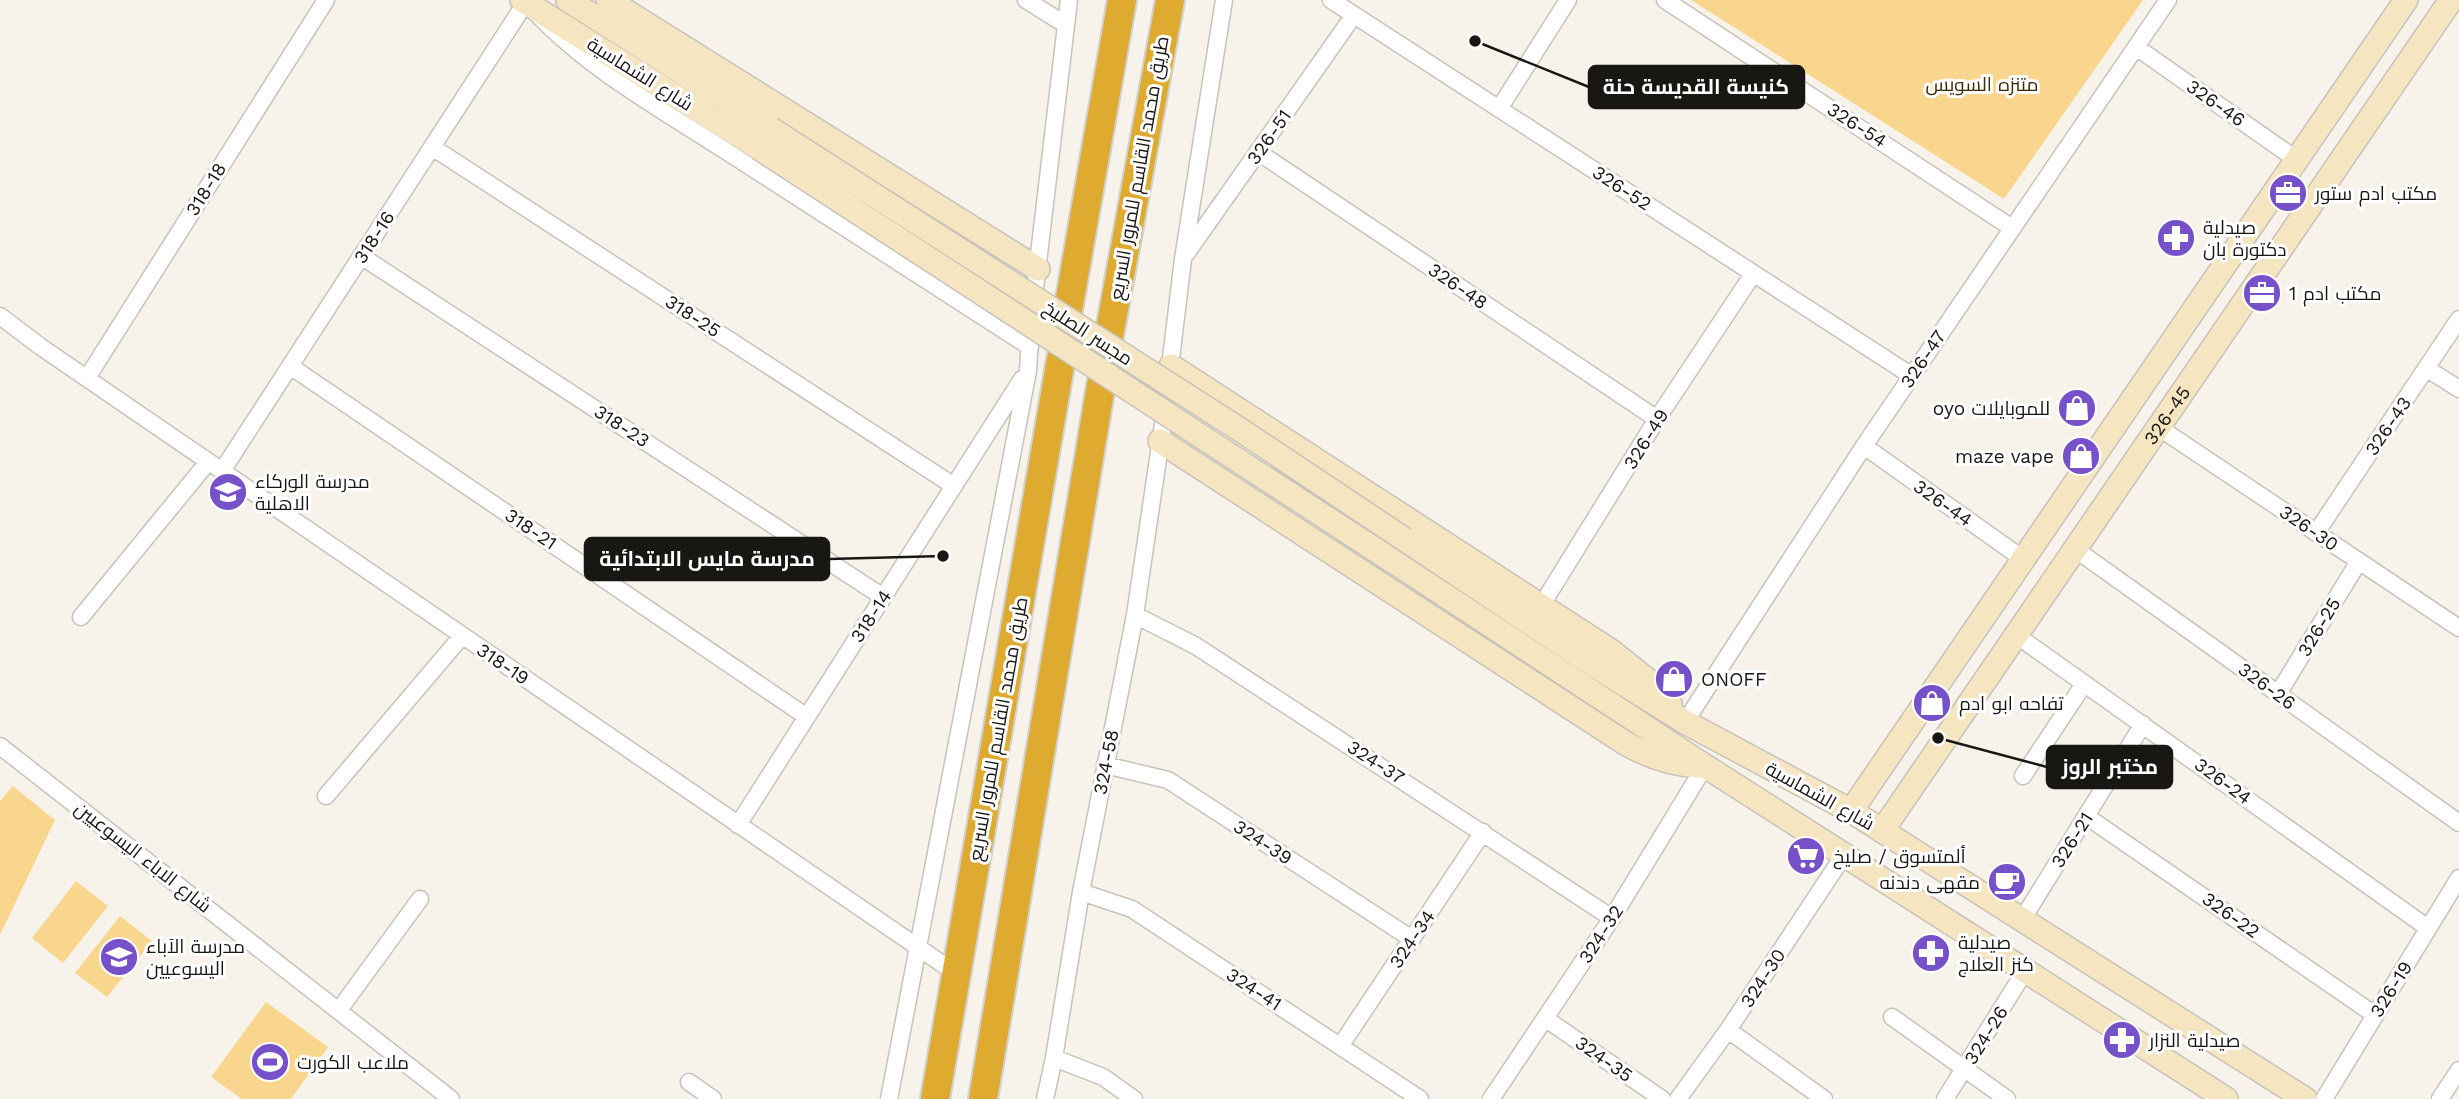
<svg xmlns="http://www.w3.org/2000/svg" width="2459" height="1099" font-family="'Work Sans',Cairo,sans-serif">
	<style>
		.green { fill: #f9d68e }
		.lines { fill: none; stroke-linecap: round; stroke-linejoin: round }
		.street-casing { stroke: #c7c2ba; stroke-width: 19 }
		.secondary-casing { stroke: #c7c2ba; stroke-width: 26 }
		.highway-casing { stroke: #d1d1d0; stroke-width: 32 }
		.street { stroke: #fff; stroke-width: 16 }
		.secondary { stroke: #f5e6c1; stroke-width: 23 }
		.highway { stroke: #deaa2f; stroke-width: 28 }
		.secondary-bridge-casing { stroke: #c7c2ba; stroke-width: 26; stroke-linecap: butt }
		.secondary-bridge { stroke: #f5e6c1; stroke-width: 23 }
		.labels { text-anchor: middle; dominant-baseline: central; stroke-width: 6; stroke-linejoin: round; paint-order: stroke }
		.street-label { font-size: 19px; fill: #191714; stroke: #fff }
		.park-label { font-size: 19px; fill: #3b2a04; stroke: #fff }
		.poi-label { font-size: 19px; fill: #191714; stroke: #fff; text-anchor: start }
		.leader { fill: none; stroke: #191714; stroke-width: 2.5 }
		.callout-dot { fill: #191714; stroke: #fff; stroke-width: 2.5 }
		.callout { fill: #191714; stroke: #191714; stroke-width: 2.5 }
		.callout-label { font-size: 21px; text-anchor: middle; font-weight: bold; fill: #fff }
	</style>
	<rect width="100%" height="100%" fill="#f8f3ea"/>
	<path class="green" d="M 1691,0 L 2143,0 L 2004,199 Z
		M 13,786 L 55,820 L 0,935 L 0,801 Z
		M 76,881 L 108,906 L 63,963 L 32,938 Z
		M 120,916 L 152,941 L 107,997 L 75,973 Z
		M 266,1002 L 328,1047 L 291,1099 L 242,1099 L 211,1077 Z"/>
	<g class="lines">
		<g class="street-casing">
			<path id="street" d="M 1026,0 L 1066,25
				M 1331,0 L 1912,376
				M 1665,0 L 2012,228
				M 2136,47 L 2297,160
				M 1499,109 L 1568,0
				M 432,147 L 954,486
				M 1258,152 L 1657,419
				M 1186,254 L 1354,15
				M 361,256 L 883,597
				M 1035,288 L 1069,0
				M 0,316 L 41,347 L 957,974
				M 290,366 L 807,717
				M 2426,368 L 2459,389
				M 1169,375 L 1183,259 L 1224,0
				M 87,378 L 326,0
				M 2158,427 L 2459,628
				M 1864,446 L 2023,559
				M 222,471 L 526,2 C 581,65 656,106 726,151 C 827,216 928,282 1030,347
				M 2316,533 L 2459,319
				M 2075,549 L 2459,823
				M 1541,606 L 1657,419 L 1753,274
				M 1135,615 L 1196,646 L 1612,918
				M 81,617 L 208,462
				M 2016,635 L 2428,928
				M 2278,694 L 2359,561
				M 1685,722 L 1864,446 L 2168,0
				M 0,746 L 451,1099
				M 1105,765 L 1168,780 L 1412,939
				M 2023,776 L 2084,684
				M 326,796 L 462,636
				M 2086,816 L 2375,1015
				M 738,825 L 1022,379
				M 1081,892 L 1132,909 L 1420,1099
				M 2022,920 L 2143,724
				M 339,1010 L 420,899
				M 1892,1017 L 2007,1099
				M 1546,1019 L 1662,1099
				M 1728,1030 L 1824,1099
				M 1341,1045 L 1483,832
				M 1054,1058 L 1103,1077 L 1134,1099
				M 689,1082 L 713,1099
				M 889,1099 L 1028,371 L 1030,339
				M 1045,1099 L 1054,1058 L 1081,892 L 1135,615 L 1163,425
				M 1491,1099 L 1612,918 L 1705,766
				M 1678,1099 L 1728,1030 L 1844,855
				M 1945,1099 L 2025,971
				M 2324,1099 L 2459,878
				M 2440,1099 L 2459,1070"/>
		</g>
		<g class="secondary-casing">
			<g id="secondary">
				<path d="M 522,0 L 759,148"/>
				<path d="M 568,0 L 771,129"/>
				<path d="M 608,0 L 1038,269"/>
				<path d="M 1171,366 L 1611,651 L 1651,683 L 1670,703"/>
				<path d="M 1160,441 L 1625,743 C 1649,757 1672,765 1700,766"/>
				<path d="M 1404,539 L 1587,661 L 1685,722 L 1851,811 L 2305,1099"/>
				<path d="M 1391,560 L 1705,766 L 2226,1099"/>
				<path d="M 1851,811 L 2406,0"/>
				<path id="s1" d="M 1882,831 L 2451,0"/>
			</g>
		</g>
		<g class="highway-casing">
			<path id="highway" d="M 1068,310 L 1122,0
				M 1109,336 L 1170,0
				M 935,1099 L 1061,359
				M 983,1099 L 1101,385"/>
		</g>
		<use href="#street" class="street"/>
		<use href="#secondary" class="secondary"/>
		<use href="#highway" class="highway"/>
		<g class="secondary-bridge-casing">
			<path id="secondary-bridge" d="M 771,129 L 1242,431 L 1404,539
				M 759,148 L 1391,560"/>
		</g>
		<use href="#secondary-bridge" class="secondary-bridge"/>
	</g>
	<defs>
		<g id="office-disc" transform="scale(2.0125)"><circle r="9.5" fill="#7751ca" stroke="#fff"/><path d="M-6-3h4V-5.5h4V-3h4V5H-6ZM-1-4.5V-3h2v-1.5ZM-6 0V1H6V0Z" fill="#fff"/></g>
		<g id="pharmacy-disc" transform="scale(2.0125)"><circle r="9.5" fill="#7751ca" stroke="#fff"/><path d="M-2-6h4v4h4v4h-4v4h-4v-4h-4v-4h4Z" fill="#fff"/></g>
		<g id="shop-disc" transform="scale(2.0125)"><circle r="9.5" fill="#7751ca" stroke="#fff"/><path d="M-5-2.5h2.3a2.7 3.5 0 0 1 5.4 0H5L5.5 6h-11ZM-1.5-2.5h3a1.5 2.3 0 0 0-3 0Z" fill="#fff"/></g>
		<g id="school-disc" transform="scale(2.0125)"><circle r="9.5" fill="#7751ca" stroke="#fff"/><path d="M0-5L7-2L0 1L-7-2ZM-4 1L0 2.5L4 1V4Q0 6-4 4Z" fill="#fff"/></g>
		<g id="supermarket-disc" transform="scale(2.0125)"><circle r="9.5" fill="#7751ca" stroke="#fff"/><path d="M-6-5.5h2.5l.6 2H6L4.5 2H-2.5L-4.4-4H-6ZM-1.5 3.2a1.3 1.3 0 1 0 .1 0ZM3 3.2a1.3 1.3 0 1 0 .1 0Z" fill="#fff"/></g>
		<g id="cafe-disc" transform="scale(2.0125)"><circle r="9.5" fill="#7751ca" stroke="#fff"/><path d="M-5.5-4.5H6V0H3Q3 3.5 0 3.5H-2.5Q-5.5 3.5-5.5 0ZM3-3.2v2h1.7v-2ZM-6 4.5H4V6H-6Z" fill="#fff"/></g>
		<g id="stadium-disc" transform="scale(2.0125)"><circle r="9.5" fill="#7751ca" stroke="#fff"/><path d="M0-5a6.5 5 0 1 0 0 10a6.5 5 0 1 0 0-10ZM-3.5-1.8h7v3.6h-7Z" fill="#fff"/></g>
	</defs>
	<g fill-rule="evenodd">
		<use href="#office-disc" x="2288" y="193"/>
		<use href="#pharmacy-disc" x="2176" y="238"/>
		<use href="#office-disc" x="2262" y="293"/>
		<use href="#shop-disc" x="2077" y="408"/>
		<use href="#shop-disc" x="2081" y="456"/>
		<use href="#school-disc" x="228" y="492"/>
		<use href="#shop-disc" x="1674" y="679"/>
		<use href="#shop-disc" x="1932" y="703"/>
		<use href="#supermarket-disc" x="1806" y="856"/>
		<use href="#cafe-disc" x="2007" y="882"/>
		<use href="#pharmacy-disc" x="1931" y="953"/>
		<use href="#school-disc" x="119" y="957"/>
		<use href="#pharmacy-disc" x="2122" y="1040"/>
		<use href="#stadium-disc" x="270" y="1062"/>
	</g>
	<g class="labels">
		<g class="street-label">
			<text transform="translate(640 74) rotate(32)">شارع الشماسية</text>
			<text transform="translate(2216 103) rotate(35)">326-46</text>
			<text transform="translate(1857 125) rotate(33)">326-54</text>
			<text transform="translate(1269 137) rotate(-55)">326-51</text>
			<text transform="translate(1139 168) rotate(-80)">طريق محمد القاسم للمرور السريع</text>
			<text transform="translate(1622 188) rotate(33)">326-52</text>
			<text transform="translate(206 189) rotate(-58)">318-18</text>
			<text transform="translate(374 237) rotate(-57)">318-16</text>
			<text transform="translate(1458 286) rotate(34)">326-48</text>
			<text transform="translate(693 316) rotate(33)">318-25</text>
			<text transform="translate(1088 333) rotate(33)">مجسر الصليخ</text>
			<text transform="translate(1923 359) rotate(-56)">326-47</text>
			<text stroke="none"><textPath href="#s1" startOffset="504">326-45</textPath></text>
			<text transform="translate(622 426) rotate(33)">318-23</text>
			<text transform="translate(2388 426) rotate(-56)">326-43</text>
			<text transform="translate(1646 439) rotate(-58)">326-49</text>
			<text transform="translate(1943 503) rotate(35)">326-44</text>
			<text transform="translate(2309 528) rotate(34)">326-30</text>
			<text transform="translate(531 529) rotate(34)">318-21</text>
			<text transform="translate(871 616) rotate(-57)">318-14</text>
			<text transform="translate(2319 627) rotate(-59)">326-25</text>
			<text transform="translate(503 664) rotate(34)">318-19</text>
			<text transform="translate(2267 686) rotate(36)">326-26</text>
			<text transform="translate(998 729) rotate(-80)">طريق محمد القاسم للمرور السريع</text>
			<text transform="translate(1106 762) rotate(-79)">324-58</text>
			<text transform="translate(1376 762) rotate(33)">324-37</text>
			<text transform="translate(2223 781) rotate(36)">326-24</text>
			<text transform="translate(1820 796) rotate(29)">شارع الشماسية</text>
			<text transform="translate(2072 840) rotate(-58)">326-21</text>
			<text transform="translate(1263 842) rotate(33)">324-39</text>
			<text transform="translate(143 857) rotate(38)">شارع الاباء اليسوعيين</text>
			<text transform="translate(2231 915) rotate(35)">326-22</text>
			<text transform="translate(1601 934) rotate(-57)">324-32</text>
			<text transform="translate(1412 939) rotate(-56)">324-34</text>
			<text transform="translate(1763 978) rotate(-57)">324-30</text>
			<text transform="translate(1254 989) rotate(33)">324-41</text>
			<text transform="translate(2391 989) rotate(-58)">326-19</text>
			<text transform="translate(1986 1035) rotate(-58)">324-26</text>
			<text transform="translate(1604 1059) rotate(35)">324-35</text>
		</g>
		<g class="park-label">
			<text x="1982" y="84">متنزه السويس</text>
		</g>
		<g class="poi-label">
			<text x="2315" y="193">مكتب ادم ستور</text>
			<text x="2203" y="227">صيدلية<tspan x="2203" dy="22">دكتورة بان</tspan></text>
			<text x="2289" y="293">مكتب ادم 1</text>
			<text x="2050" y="408" text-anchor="end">oyo للموبايلات</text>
			<text x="2054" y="456" text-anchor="end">maze vape</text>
			<text x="255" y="481">مدرسة الوركاء<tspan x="255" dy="22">الاهلية</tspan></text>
			<text x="1701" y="679">ONOFF</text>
			<text x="1959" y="703">تفاحه ابو ادم</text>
			<text x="1833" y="856">ألمتسوق / صليخ</text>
			<text x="1980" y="882" text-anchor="end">مقهى دندنه</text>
			<text x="1958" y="942">صيدلية<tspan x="1958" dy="22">كنز العلاج</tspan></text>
			<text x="146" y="946">مدرسة الآباء<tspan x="146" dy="22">اليسوعيين</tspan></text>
			<text x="2149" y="1040">صيدلية النزار</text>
			<text x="297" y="1062">ملاعب الكورت</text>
		</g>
	</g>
	<path class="leader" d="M1475 41L1589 87M943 556L829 559M1938 738L2047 767"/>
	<g class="callout-dot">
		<circle cx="1475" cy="41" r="7"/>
		<circle cx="943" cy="556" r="7"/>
		<circle cx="1938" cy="738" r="7"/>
	</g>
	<g class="callout">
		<rect x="1589" y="66" width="215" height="42" rx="7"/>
		<rect x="585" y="538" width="244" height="42" rx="7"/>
		<rect x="2047" y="746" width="125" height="42" rx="7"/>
	</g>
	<g class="callout-label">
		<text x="1696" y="94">كنيسة القديسة حنة</text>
		<text x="707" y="566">مدرسة مايس الابتدائية</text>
		<text x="2110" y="774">مختبر الروز</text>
	</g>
</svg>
